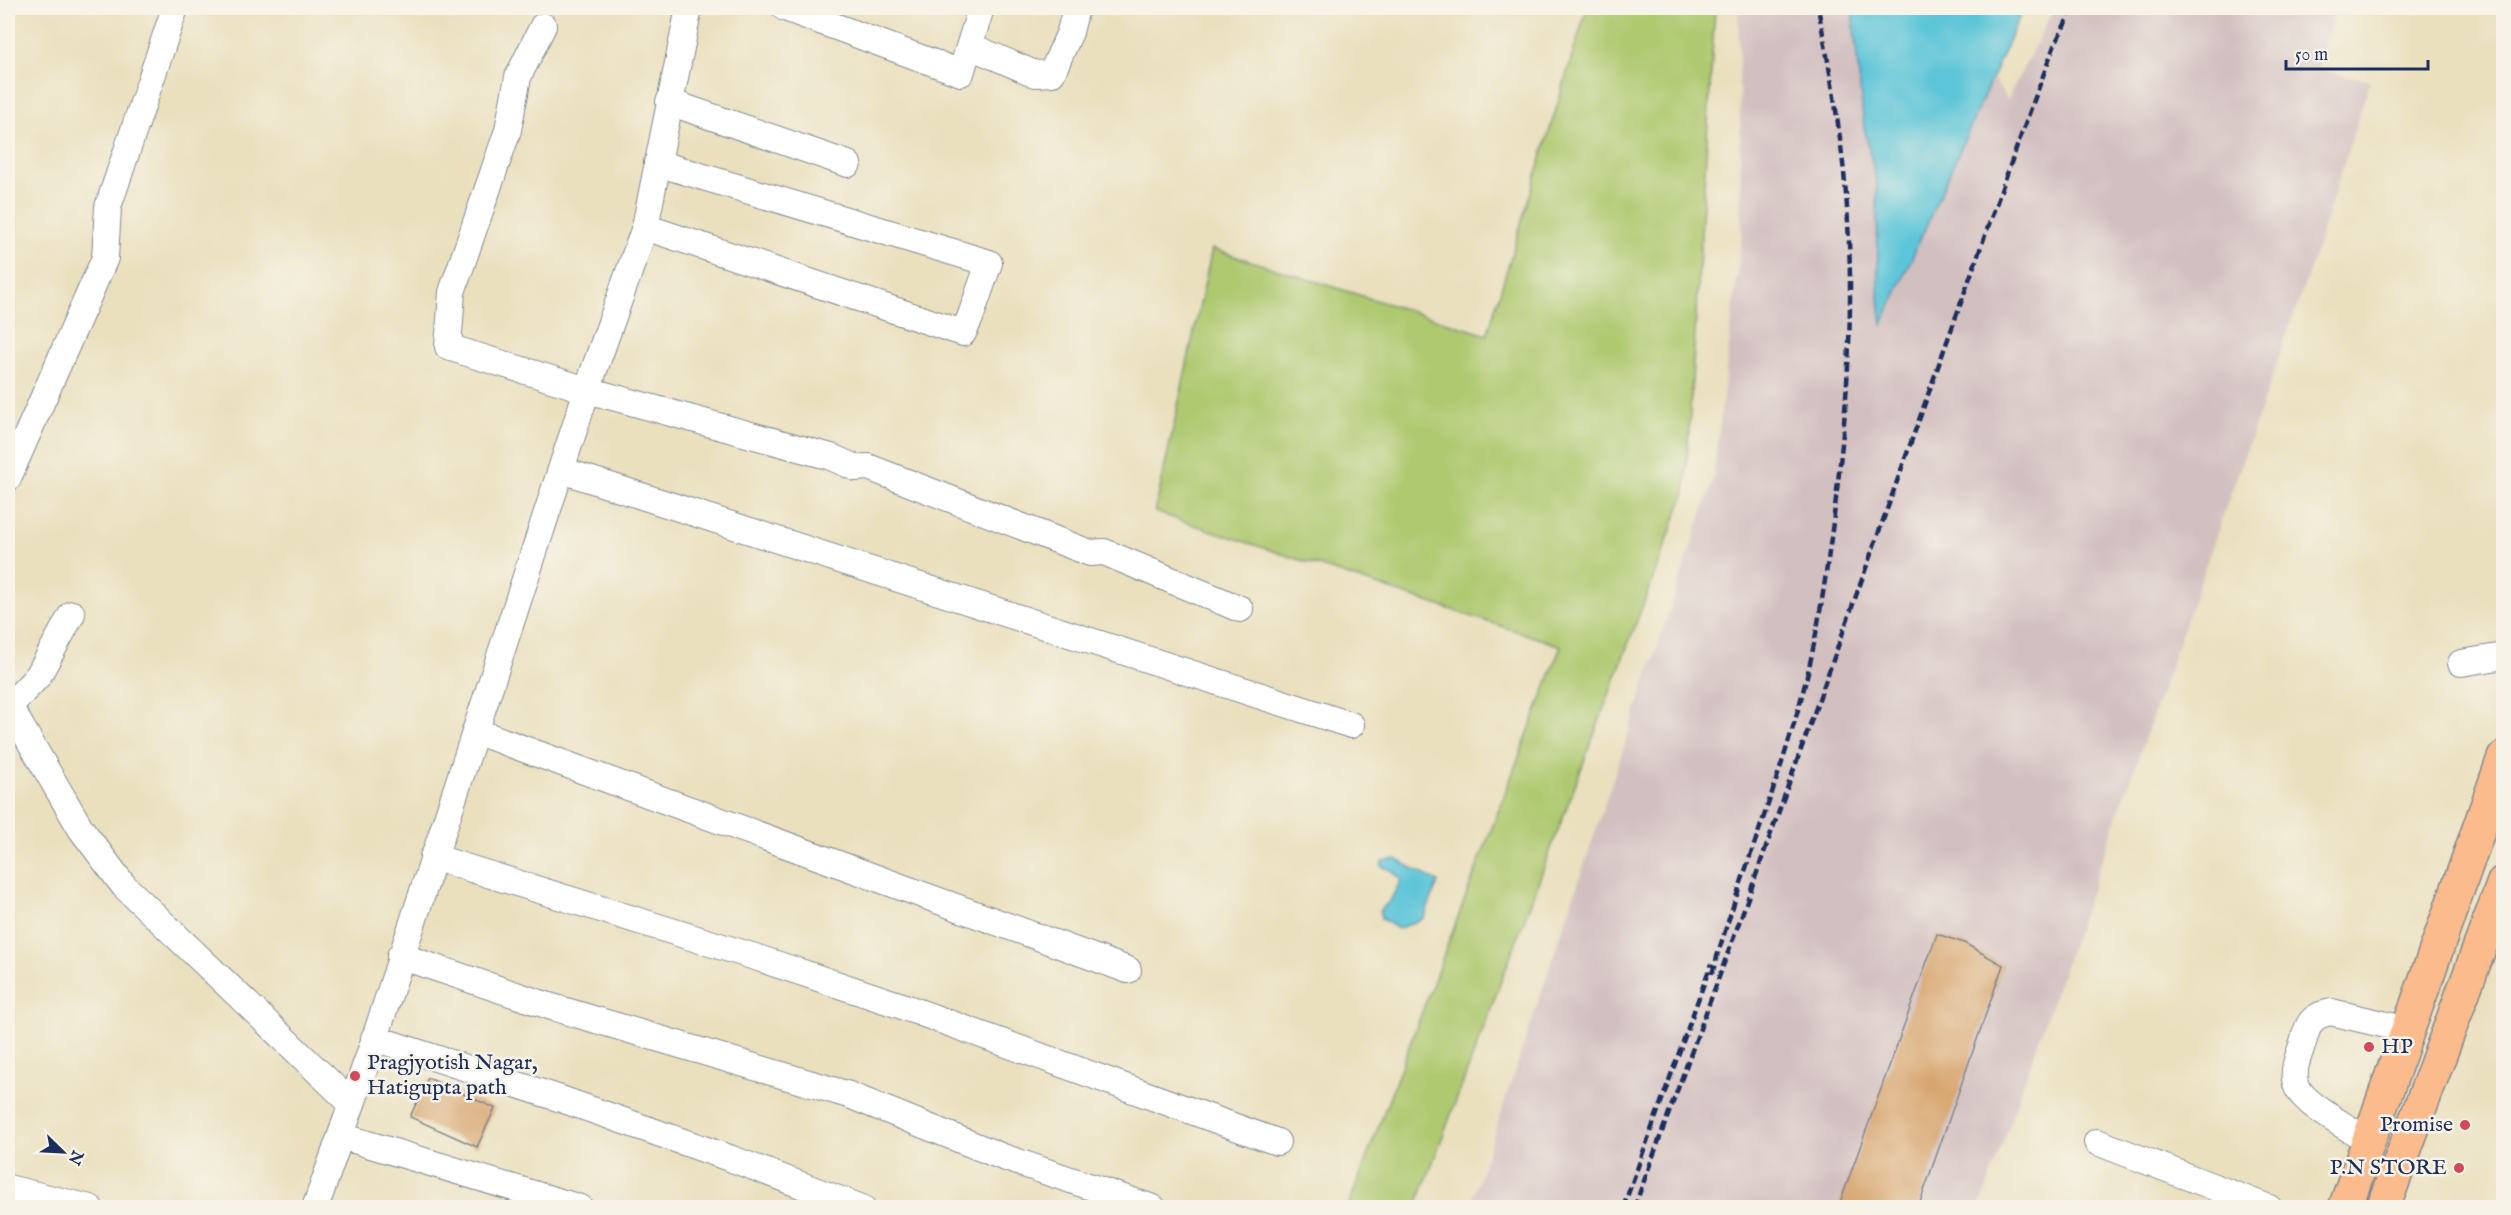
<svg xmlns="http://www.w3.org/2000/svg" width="2511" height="1215" font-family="'IM FELL English',serif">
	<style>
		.industrial { fill: #d2bfc0 }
		.green { fill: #afc96f; stroke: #657c66; stroke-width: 1.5 }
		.water { fill: #5cc5d8; stroke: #3c7a9b; stroke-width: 1.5 }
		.building { fill: #d5a066 }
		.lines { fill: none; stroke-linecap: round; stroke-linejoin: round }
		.minor-casing { stroke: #82888e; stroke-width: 28 }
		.major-casing { stroke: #82888e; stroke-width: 36 }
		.minor { stroke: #fff; stroke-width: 26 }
		.major { stroke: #fbbb8c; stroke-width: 33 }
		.rail { stroke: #1b2f5e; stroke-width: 4.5; stroke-dasharray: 9 4.5; stroke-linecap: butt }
		.poi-dot { fill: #d1495b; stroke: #f7f3e8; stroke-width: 2 }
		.labels { text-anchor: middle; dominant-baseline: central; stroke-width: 5; stroke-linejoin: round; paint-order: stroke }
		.poi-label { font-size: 22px; fill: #1b2f5e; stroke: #f7f3e8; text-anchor: start }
	</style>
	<rect width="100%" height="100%" fill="#f7f3e8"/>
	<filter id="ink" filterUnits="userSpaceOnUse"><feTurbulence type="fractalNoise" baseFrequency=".0167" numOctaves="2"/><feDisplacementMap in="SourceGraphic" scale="12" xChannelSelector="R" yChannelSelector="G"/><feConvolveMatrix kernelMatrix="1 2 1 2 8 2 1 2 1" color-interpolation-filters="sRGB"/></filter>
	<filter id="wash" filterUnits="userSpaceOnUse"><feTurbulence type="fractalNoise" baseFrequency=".008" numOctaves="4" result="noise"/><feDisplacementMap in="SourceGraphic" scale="24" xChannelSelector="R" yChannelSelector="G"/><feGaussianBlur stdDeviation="1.35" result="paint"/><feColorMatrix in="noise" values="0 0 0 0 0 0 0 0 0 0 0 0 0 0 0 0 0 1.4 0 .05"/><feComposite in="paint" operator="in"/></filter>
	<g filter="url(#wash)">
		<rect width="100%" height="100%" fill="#eae0be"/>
		<path class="industrial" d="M 1738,8 L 1950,8 L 2007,100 L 2054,8 L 2337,8 L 2317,69 L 2370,81 L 2312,263 L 1980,1207 L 1469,1208 L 1713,481 L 1742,233 Z"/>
		<path class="green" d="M 1587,8 L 1715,8 L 1685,493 L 1416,1207 L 1348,1207 L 1561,646 L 1155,512 L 1212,249 L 1487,335 Z"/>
		<path class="water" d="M 1852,8 L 2023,8 L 1882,325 L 1878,287 L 1877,184 L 1864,127 Z
			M 1396,859 L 1438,882 L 1424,918 L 1398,929 L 1381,918 L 1380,910 L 1390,901 L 1401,880 L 1393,871 L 1381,866 L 1383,861 Z"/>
		<g id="blocks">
			<path class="building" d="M 1937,934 L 1964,943 L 2003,965 L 1918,1208 L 1838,1208 Z
				M 428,1078 L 495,1108 L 477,1147 L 410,1117 Z"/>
		</g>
	</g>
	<g filter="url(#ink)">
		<use href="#blocks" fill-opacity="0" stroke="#82888e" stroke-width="1.5"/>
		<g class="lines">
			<g class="minor-casing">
				<path id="minor" d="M 785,8 L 961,73 L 981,8
					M 543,26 L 518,77 L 508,130 L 452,292 L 448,347 L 587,390 L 831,457 L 856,468 L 868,467 L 1090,553 L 1104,552 L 1240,609
					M 970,46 L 1035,74 L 1052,73 L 1070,32 L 1076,8
					M 669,102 L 848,164
					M 645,227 L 963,333 L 970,318 L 989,263 L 657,163
					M 561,470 L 1351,725
					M 8,478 L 105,258 L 108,207 L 175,8
					M 2461,663 L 2504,656
					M 8,697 L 18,697 L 38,676 L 72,614
					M 8,704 L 81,829 L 124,886 L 352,1104
					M 475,731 L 1128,970
					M 433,857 L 755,957 L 902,1006 L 1277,1142
					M 400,956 L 549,1006 L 849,1095 L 1003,1157 L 1153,1208
					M 374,1038 L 558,1098 L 732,1159 L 862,1208
					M 341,1136 L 580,1208
					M 2369,1141 C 2351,1129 2301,1104 2296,1084 C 2292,1070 2298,1057 2303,1043 C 2308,1024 2310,1016 2331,1012 L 2408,1030
					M 2097,1142 L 2269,1208
					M 8,1188 L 90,1208
					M 315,1208 L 371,1050 L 587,390 L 645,227 L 689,8"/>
			</g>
			<g class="major-casing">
				<path id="major" d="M 2345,1208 L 2504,758
					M 2383,1208 L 2504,882"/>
			</g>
			<use href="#minor" class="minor"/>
			<use href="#major" class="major"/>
			<path class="rail" d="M 1712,974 C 1741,872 1783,775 1808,672 C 1820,620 1827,568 1834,515 C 1846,419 1854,321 1848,223 C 1844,151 1832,79 1818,8
				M 1623,1208 L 1711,964
				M 1634,1208 L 1740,920 L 2012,160 L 2054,46 L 2073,8"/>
		</g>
	</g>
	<g class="poi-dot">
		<circle cx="2369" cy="1047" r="6"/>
		<circle cx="355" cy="1076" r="6"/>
		<circle cx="2465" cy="1125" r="6"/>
		<circle cx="2459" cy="1168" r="6"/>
	</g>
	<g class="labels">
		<g class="poi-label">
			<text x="2381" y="1047">HP</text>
			<text x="367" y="1063">Pragjyotish Nagar,<tspan x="367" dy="25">Hatigupta path</tspan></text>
			<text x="2453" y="1125" text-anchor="end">Promise</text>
			<text x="2447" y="1168" text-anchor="end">P.N STORE</text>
		</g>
	</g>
	<rect width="2511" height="1215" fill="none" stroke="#f7f3e8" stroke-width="30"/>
	<g transform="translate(63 1152) rotate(114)" stroke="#f7f3e8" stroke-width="4.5" paint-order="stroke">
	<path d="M0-4.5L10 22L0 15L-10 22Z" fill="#1b2f5e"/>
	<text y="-9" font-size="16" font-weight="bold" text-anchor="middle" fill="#1b2f5e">N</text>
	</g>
	<path d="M2286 60v9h142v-9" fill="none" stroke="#1b2f5e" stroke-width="3"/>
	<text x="2295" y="60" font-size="18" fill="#1b2f5e" stroke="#f7f3e8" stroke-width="4.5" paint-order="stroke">50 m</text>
</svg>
